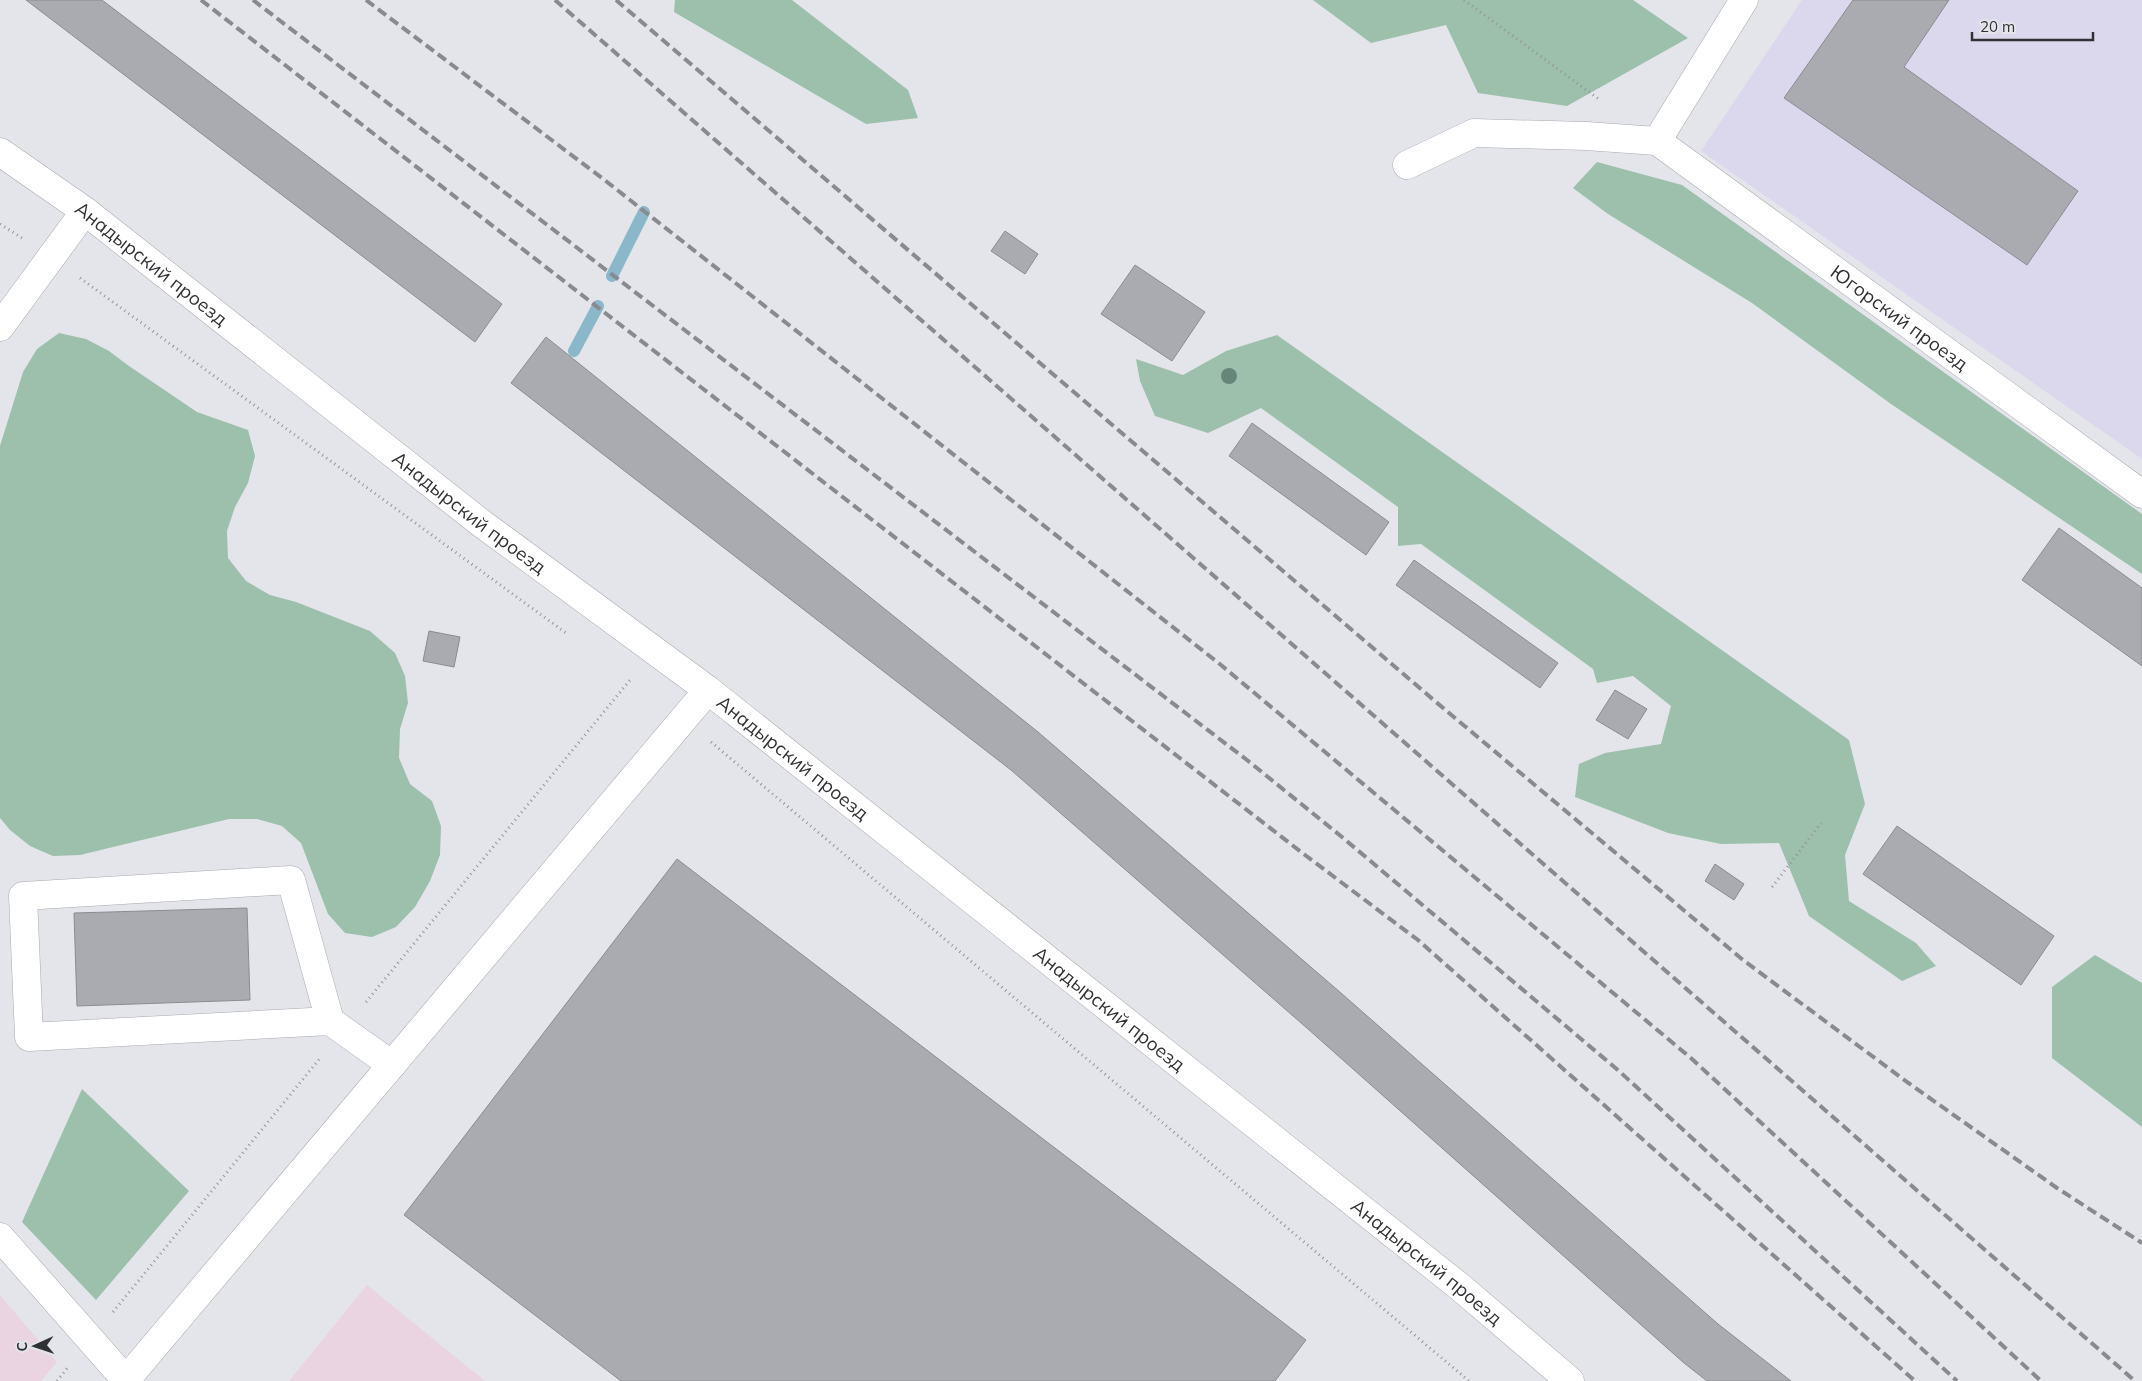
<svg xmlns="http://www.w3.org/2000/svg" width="2142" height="1381" font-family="Mulish,sans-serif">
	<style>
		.industrial { fill: #dbd8ee }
		.education { fill: #ead4e2 }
		.green { fill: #9cc0ab }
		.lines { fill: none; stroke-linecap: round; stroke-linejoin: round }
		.stream { stroke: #8ab7c9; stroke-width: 12 }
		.building { fill: #a9abb1; stroke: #8a8c92 }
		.minor-casing { stroke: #a8aab0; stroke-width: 29 }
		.path { stroke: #939599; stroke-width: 3; stroke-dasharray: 1 4; stroke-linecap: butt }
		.minor { stroke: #fff; stroke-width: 28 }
		.rail { stroke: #898a8f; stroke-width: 4; stroke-dasharray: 10 5; stroke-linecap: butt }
		.tree { fill: #66857b }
		.labels { text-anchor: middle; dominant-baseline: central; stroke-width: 4.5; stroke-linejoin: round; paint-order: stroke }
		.street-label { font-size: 19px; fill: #303134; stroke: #e3e5eb }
	</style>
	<rect width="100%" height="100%" fill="#e3e5eb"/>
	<path class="industrial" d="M 1802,0 L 2142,0 L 2142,459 L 1701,151 Z"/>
	<path class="education" d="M 367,1285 L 485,1381 L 289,1381 Z
		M 0,1295 L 57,1362 L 41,1381 L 0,1381 Z"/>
	<path class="green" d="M 675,0 L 792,0 L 908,90 L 918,118 L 866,124 L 674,12 Z
		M 1313,0 L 1633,0 L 1688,38 L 1567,106 L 1478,93 L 1446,25 L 1371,43 Z
		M 1597,162 L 1682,185 L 2142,514 L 2142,574 L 1891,404 L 1752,303 L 1608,214 L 1573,188 Z
		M 59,333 L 86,339 L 109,351 L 129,366 L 197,412 L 248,430 L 255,456 L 248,483 L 235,507 L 227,531 L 228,558 L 246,581 L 270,595 L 296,602 L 370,631 L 395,653 L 405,676 L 408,703 L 400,729 L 399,758 L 410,784 L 432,801 L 441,826 L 440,855 L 430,881 L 415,907 L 396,927 L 372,937 L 345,933 L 328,914 L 301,843 L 282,826 L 257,819 L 229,819 L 80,855 L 53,856 L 30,846 L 10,830 L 0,818 L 0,446 L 23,372 L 37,349 Z
		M 1277,335 L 1849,740 L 1865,804 L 1845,855 L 1849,901 L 1916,943 L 1936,966 L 1902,981 L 1809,916 L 1779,843 L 1721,844 L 1668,833 L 1575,797 L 1579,764 L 1605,753 L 1661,744 L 1671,706 L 1633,676 L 1597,683 L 1593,669 L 1421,544 L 1398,546 L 1398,507 L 1261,408 L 1208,433 L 1155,416 L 1140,381 L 1136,359 L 1183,375 L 1226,351 Z
		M 2095,955 L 2142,983 L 2142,1127 L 2052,1058 L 2052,987 Z
		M 82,1089 L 189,1191 L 96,1300 L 22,1222 Z"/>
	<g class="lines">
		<path class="stream" d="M 612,276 L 644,212
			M 574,351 L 598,306"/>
	</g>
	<path class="building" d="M 26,0 L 102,0 L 502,304 L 475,342 Z
		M 1853,0 L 1949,0 L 1904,67 L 2078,191 L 2027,265 L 1784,98 Z
		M 1005,231 L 1038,254 L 1025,274 L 991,251 Z
		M 1135,265 L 1205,312 L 1172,361 L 1101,314 Z
		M 546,337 L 1038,732 L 1341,993 L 1718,1324 L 1791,1381 L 1707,1381 L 1684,1363 L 1308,1029 L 1011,770 L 511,383 Z
		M 1252,423 L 1389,522 L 1366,555 L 1229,456 Z
		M 2059,528 L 2142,588 L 2142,666 L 2022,580 Z
		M 1414,560 L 1558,663 L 1540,688 L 1396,585 Z
		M 429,631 L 460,637 L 454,667 L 423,661 Z
		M 1615,690 L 1647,709 L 1628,739 L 1596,720 Z
		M 1897,826 L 2054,936 L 2021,985 L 1863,874 Z
		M 677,859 L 1306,1340 L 1275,1381 L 621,1381 L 404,1215 Z
		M 1715,864 L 1744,884 L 1734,900 L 1705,881 Z
		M 247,908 L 250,1000 L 77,1006 L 74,913 Z"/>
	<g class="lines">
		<g class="minor-casing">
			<g id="minor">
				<path id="s1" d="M 1657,141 L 2142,494"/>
				<path d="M 1657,141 L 1744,0"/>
				<path id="s2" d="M 0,152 L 85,211 L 481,523 L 708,690 L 1460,1287 L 1570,1381"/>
				<path d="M 1407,165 L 1474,133 L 1586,136 L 1657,141"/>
				<path d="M 0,327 L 85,211"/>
				<path d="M 330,1021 L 291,880 L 23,896 L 29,1037 L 330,1021 L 392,1065"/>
				<path d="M 0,1237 L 126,1380"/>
				<path d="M 125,1381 L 708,690"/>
			</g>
		</g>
		<path class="path" d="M 1464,0 L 1600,100
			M 0,224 L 22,238
			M 80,278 L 566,633
			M 711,742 L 1469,1381
			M 1772,887 L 1821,823
			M 366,1002 L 630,680
			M 113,1312 L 321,1057
			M 57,1381 L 68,1367"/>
		<use href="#minor" class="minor"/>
		<path class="rail" d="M 201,0 L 1305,855 L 1418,940 L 1915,1381
			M 253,0 L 1247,760 L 1342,837 L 1619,1071 L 1957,1381
			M 366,0 L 602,178 L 1221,665 L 1692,1059 L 2041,1381
			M 555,0 L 2135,1381
			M 616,0 L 1436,702 L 1743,960 L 1907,1082 L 2057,1188 L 2142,1243"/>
	</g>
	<circle class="tree" cx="1229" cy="376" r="8"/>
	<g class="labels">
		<g class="street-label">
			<text stroke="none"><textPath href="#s2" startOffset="188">Анадырский проезд</textPath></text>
			<text stroke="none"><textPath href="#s1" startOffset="300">Югорский проезд</textPath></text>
			<text stroke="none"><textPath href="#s2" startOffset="592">Анадырский проезд</textPath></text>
			<text stroke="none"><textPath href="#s2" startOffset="998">Анадырский проезд</textPath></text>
			<text stroke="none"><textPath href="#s2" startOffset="1402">Анадырский проезд</textPath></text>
			<text stroke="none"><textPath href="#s2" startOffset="1808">Анадырский проезд</textPath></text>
		</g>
	</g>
	<g transform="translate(35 1346) rotate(267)" stroke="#e3e5eb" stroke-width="4" paint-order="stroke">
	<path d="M0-4L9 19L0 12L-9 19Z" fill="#303134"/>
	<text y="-8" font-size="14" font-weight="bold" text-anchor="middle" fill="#303134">С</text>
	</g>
	<path d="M1972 32v8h121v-8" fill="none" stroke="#303134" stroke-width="2.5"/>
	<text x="1980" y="32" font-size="15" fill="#303134" stroke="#e3e5eb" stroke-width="4" paint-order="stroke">20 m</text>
</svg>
